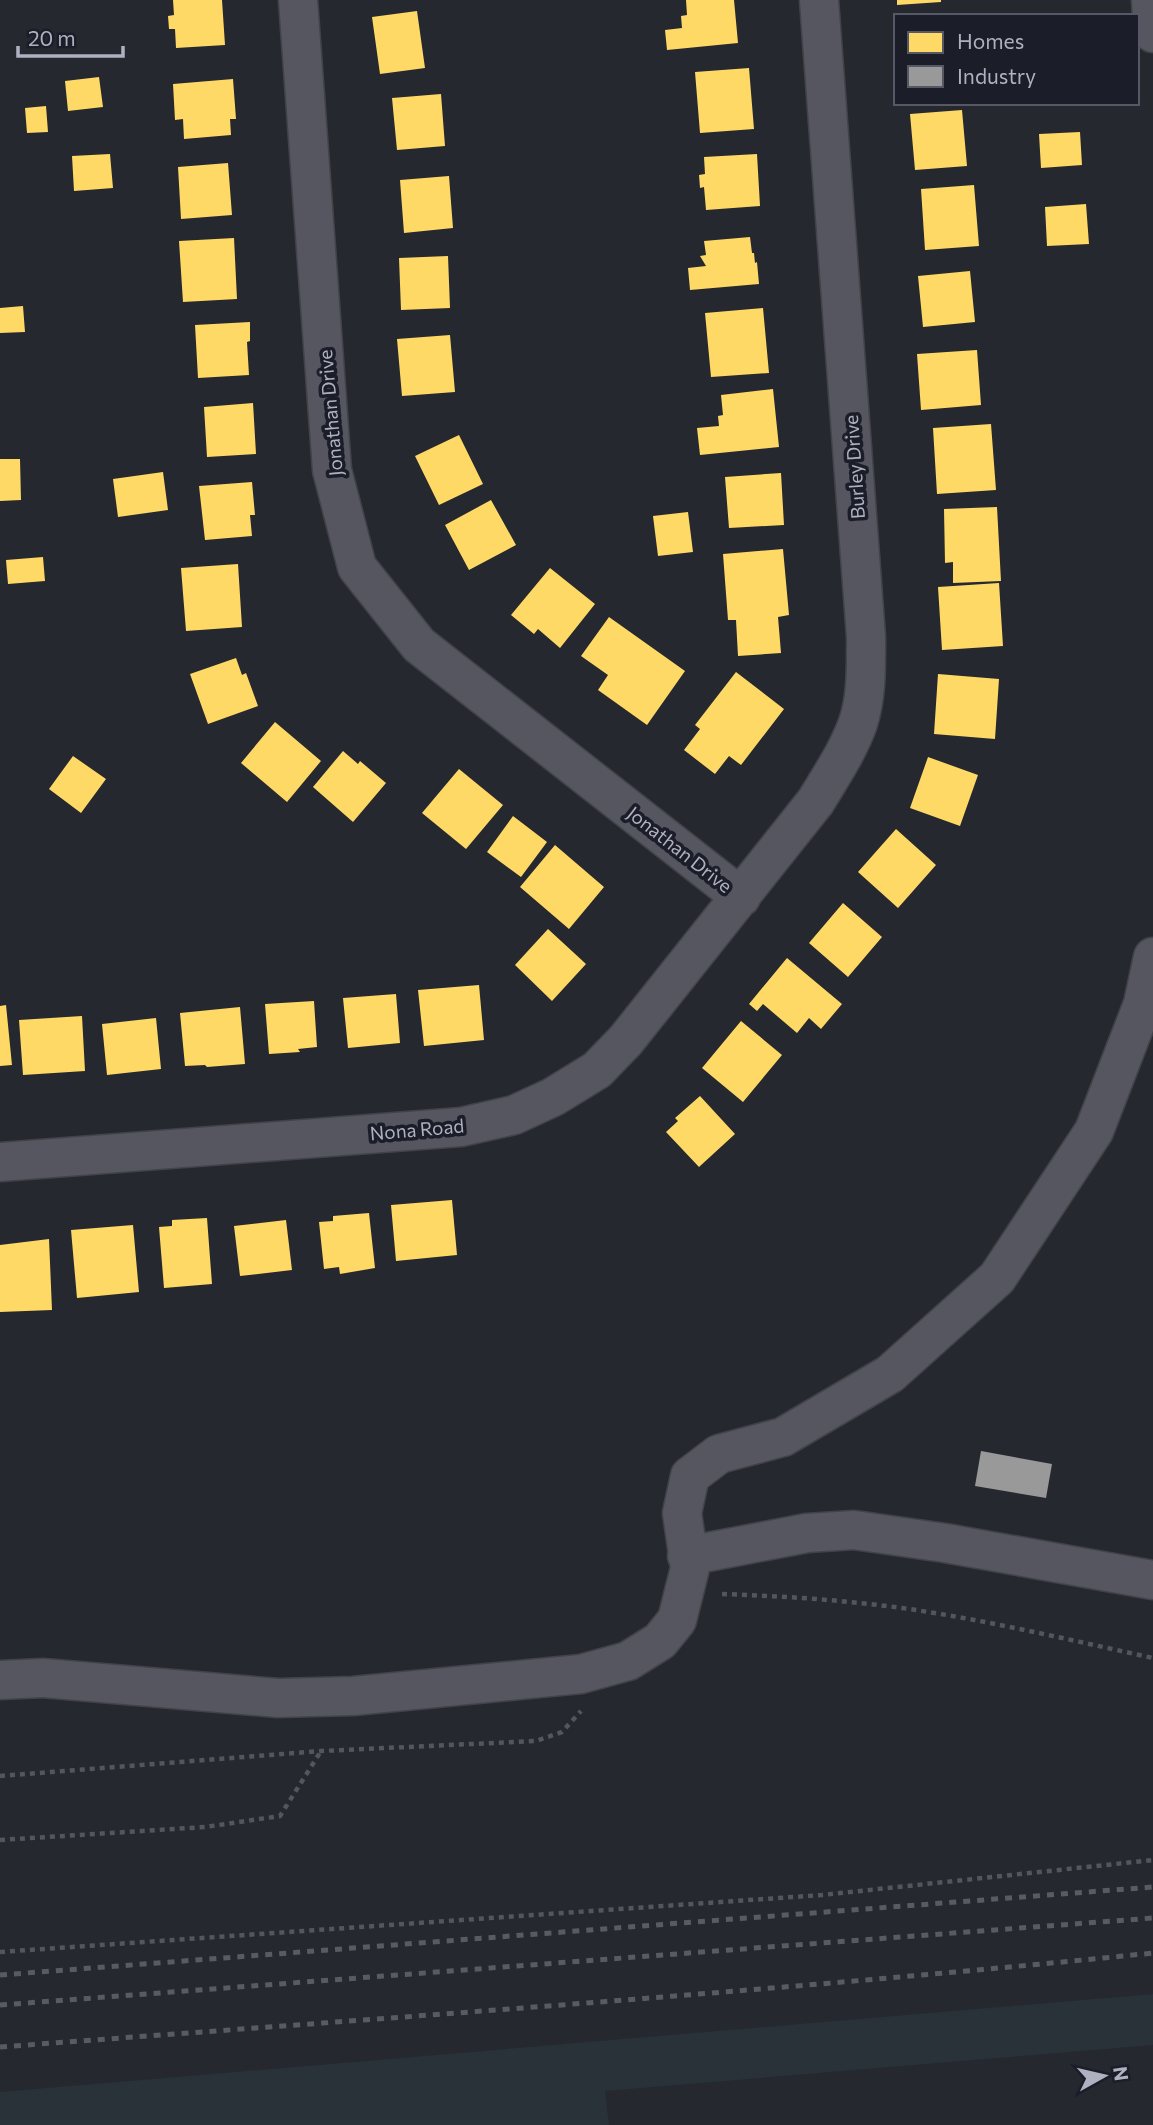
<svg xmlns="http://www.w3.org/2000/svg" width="1153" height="2125" font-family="Commissioner,sans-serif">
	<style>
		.green { fill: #283238 }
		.homes { fill: #ffd966 }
		.industry { fill: #999 }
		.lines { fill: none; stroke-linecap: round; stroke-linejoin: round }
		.minor-casing { stroke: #414349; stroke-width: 41 }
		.path { stroke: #54565c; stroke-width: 4.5; stroke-dasharray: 5 5; stroke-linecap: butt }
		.minor { stroke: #55565f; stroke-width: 38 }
		.rail { stroke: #595b62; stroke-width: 5; stroke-dasharray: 7 7; stroke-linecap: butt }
		.labels { text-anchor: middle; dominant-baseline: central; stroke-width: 7; stroke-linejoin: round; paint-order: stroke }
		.street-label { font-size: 19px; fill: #afb1c1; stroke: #1b1d29 }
	</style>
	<rect width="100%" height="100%" fill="#262830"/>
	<path class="green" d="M 1153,1994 L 1153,2045 L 605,2091 L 609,2125 L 0,2125 L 0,2092 Z"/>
	<path class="homes" d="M 173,0 L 222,0 L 225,45 L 176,48 L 175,29 L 169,29 L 168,16 L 174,15 Z
		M 686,0 L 734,0 L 738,43 L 667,50 L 665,30 L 682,28 L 681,16 L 687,15 Z
		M 897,0 L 941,0 L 941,2 L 897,5 Z
		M 417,11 L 425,68 L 380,74 L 372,17 Z
		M 749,68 L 754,129 L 700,133 L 695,72 Z
		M 99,77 L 103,107 L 68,111 L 65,81 Z
		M 233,79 L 236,119 L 230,119 L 231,135 L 184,139 L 183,119 L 175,120 L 173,84 Z
		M 441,94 L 445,146 L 397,150 L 392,98 Z
		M 46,106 L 48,132 L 27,133 L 25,108 Z
		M 962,110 L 967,166 L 915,170 L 910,114 Z
		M 1080,132 L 1082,165 L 1041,168 L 1039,134 Z
		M 110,154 L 113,188 L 74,191 L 72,156 Z
		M 757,154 L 760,206 L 706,210 L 704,187 L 700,188 L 699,175 L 705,174 L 704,157 Z
		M 228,163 L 232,215 L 181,219 L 178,167 Z
		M 449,176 L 453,228 L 404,233 L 400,180 Z
		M 974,185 L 979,246 L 925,250 L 921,189 Z
		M 1086,204 L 1089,244 L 1047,246 L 1045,207 Z
		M 750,237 L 752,253 L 754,253 L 755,263 L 757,262 L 759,284 L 690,290 L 688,268 L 706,266 L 700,256 L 706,255 L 704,241 Z
		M 234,238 L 237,299 L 183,302 L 179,241 Z
		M 448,256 L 450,308 L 401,310 L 399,258 Z
		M 970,271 L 975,322 L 923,327 L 918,276 Z
		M 23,306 L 25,332 L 0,333 L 0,308 Z
		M 763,308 L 769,373 L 711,377 L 705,313 Z
		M 250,322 L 250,341 L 247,342 L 249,375 L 198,378 L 195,325 Z
		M 450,335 L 455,392 L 402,396 L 397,339 Z
		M 977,350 L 981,405 L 921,410 L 917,354 Z
		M 773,389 L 779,447 L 700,455 L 697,428 L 719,426 L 718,416 L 723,415 L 721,395 Z
		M 253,403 L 256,454 L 207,457 L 204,407 Z
		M 991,424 L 996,490 L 937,494 L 933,428 Z
		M 459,435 L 483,484 L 439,505 L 415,456 Z
		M 0,459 L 20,459 L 21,500 L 0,501 Z
		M 163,472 L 168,510 L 118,517 L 113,479 Z
		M 781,473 L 784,525 L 729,528 L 725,477 Z
		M 252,482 L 255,515 L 250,515 L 252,536 L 205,540 L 199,486 Z
		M 491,500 L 516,545 L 469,570 L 445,525 Z
		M 997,507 L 1001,581 L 953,583 L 953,562 L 945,563 L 944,509 Z
		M 688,512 L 693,552 L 658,556 L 653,516 Z
		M 783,549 L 789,615 L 778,617 L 781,653 L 738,656 L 736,620 L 728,620 L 723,554 Z
		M 43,557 L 45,581 L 8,584 L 6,560 Z
		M 238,564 L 242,627 L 186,631 L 181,568 Z
		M 550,568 L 595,604 L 560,648 L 538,629 L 534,634 L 511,615 Z
		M 999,583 L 1003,646 L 942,650 L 938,587 Z
		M 609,617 L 685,671 L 647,725 L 598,690 L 608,675 L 581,656 Z
		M 236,658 L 242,675 L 246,673 L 258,706 L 208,724 L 190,674 Z
		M 736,672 L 784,709 L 741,765 L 729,756 L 715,774 L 684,750 L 700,729 L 695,725 Z
		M 938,674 L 999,679 L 995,739 L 934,734 Z
		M 275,722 L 321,761 L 287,802 L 241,763 Z
		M 343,751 L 358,764 L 360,761 L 386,783 L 353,822 L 313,787 Z
		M 73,756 L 106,779 L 81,813 L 49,789 Z
		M 928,757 L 978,775 L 960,826 L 910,808 Z
		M 459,769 L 503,805 L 466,849 L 422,813 Z
		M 513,816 L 547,842 L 521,877 L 487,852 Z
		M 896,829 L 936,865 L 898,908 L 858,872 Z
		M 555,845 L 604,887 L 569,929 L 520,887 Z
		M 843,903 L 882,937 L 848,977 L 809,943 Z
		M 548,929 L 586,964 L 552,1001 L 515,965 Z
		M 787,958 L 842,1004 L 821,1029 L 809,1018 L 797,1033 L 763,1004 L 757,1011 L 749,1004 Z
		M 479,985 L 484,1040 L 424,1046 L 418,990 Z
		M 396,994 L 400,1043 L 348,1048 L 343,998 Z
		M 314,1001 L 317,1047 L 298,1049 L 300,1052 L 269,1054 L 265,1004 Z
		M 6,1005 L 12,1065 L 0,1066 L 0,1006 Z
		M 240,1007 L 245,1064 L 207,1067 L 205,1065 L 185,1066 L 180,1013 Z
		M 82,1016 L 85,1071 L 23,1075 L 19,1020 Z
		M 156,1018 L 161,1069 L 107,1075 L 102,1024 Z
		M 741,1021 L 782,1055 L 743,1102 L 702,1068 Z
		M 700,1096 L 735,1134 L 699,1167 L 666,1132 L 678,1121 L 675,1118 Z
		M 452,1200 L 457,1255 L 396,1261 L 391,1205 Z
		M 369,1213 L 375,1268 L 340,1274 L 339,1267 L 324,1269 L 319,1222 L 333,1221 L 333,1216 Z
		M 207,1218 L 212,1284 L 164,1288 L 159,1227 L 172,1226 L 172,1220 Z
		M 286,1220 L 292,1270 L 240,1276 L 234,1226 Z
		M 133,1225 L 139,1292 L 77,1298 L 71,1230 Z
		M 49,1239 L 52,1310 L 0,1312 L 0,1245 Z"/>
	<path class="industry" d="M 981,1451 L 1052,1464 L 1046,1498 L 975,1486 Z"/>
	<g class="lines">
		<g class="minor-casing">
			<path id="minor" d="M 298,0 L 332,470 L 357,567 L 419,645 L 741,897
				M 1151,0 L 1153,33
				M 0,1162 L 461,1127 L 514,1115 L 553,1097 L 597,1070 L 626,1040 L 816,801 C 831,776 848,751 858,723 C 867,696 866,665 866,637 L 819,0
				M 687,1556 L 807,1533 L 854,1530 L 945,1543 L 1153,1580
				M 0,1680 L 43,1678 L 278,1698 L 353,1696 L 581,1674 L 628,1661 L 660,1641 L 677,1620 L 690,1568 L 682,1513 L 690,1476 L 719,1454 L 783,1437 L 890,1374 L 997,1278 L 1094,1131 L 1143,1004 L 1153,957"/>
		</g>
		<path class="path" d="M 722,1594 C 782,1596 843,1600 902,1608 C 987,1620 1070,1640 1153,1658
			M 0,1776 L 321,1751 L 536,1741 L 562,1732 L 581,1711
			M 0,1840 L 205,1827 L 280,1816 L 321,1751
			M 0,1952 L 822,1895 L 1153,1860"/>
		<use href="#minor" class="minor"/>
		<path class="rail" d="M 0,1975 L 1153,1887
			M 0,2005 L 1153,1918
			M 0,2047 C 385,2018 769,1992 1153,1953"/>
	</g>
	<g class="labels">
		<g class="street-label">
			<text transform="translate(330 413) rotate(-95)">Jonathan Drive</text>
			<text transform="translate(854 467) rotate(-94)">Burley Drive</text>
			<text transform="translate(680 849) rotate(38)">Jonathan Drive</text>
			<text transform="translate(417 1129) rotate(-5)">Nona Road</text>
		</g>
	</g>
	<rect x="894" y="14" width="245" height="91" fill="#1b1d29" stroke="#565866" stroke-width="2"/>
	<rect x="908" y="32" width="35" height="21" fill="#ffd966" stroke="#565866" stroke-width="2"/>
	<text x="957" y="49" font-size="21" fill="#afb1c1">Homes</text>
	<rect x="908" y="66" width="35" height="21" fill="#999999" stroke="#565866" stroke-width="2"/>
	<text x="957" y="84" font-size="21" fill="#afb1c1">Industry</text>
	<g transform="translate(1104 2076) rotate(82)" stroke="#1b1d29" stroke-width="5" paint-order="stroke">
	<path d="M0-5L12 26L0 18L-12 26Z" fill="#afb1c1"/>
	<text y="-10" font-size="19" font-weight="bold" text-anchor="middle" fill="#afb1c1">N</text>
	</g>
	<path d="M18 46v10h105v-10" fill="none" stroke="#afb1c1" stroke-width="3.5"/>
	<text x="28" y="46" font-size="21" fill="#afb1c1" stroke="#1b1d29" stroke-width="5" paint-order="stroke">20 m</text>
</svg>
